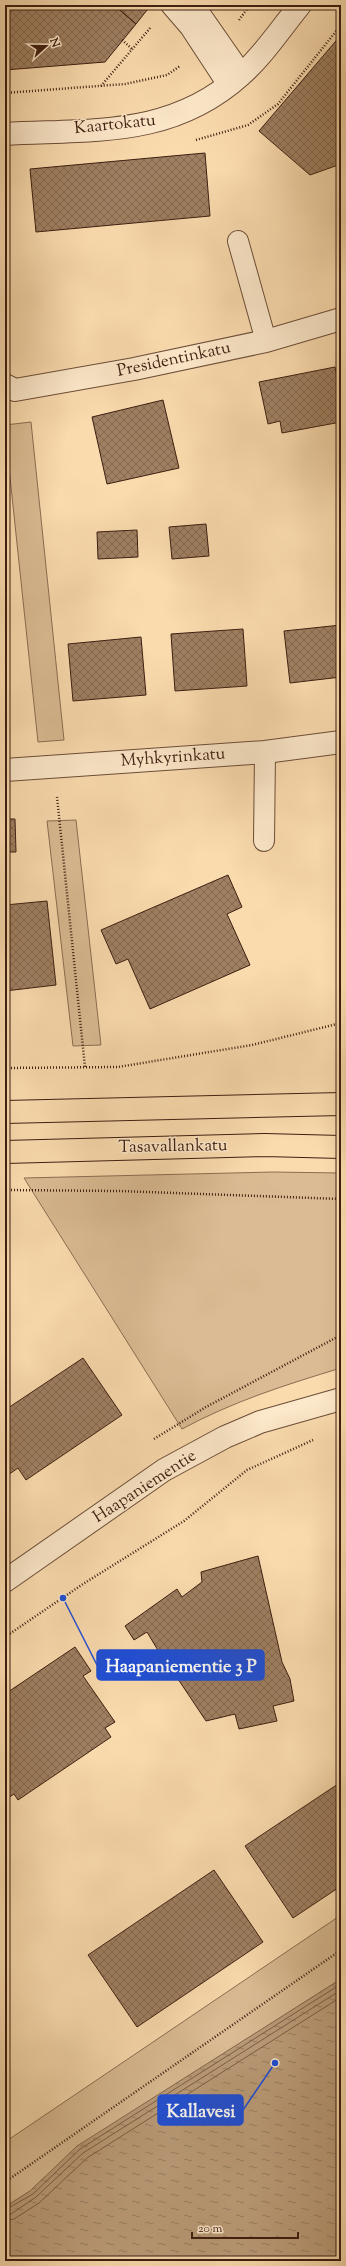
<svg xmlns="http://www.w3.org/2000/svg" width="346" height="2266" font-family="'Sorts Mill Goudy',serif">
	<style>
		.park { fill: #dabb93; stroke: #8c6c52 }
		.water { fill: url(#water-ripples); stroke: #88694e }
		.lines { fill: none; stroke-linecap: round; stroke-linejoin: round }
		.shore { stroke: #7c5c44; stroke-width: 1 }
		.building { fill: url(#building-cross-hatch); stroke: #3d1e10 }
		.service-casing { stroke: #6c4d38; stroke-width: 22 }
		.minor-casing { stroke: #6c4d38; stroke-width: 24 }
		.primary-casing { stroke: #3d1e10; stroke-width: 24 }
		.path { stroke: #3d1e10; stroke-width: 2.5; stroke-dasharray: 1 2; stroke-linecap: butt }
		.service { stroke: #fce8ca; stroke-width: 20 }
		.minor { stroke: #fce8ca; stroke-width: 22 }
		.primary { stroke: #fadbae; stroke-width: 22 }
		.labels { text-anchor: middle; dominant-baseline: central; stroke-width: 3; stroke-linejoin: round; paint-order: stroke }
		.street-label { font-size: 17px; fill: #3d1e10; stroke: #fce8ca }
		.leader { fill: none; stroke: #1d4ed8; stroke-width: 1.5 }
		.callout-dot { fill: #1d4ed8; stroke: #fce8ca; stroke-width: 1.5 }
		.callout { fill: #1d4ed8; stroke: #1d4ed8; stroke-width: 1.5 }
		.callout-label { font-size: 18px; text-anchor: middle; font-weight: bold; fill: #fff }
	</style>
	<defs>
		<pattern id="water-ripples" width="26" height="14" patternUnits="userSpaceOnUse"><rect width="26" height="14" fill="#ba9b78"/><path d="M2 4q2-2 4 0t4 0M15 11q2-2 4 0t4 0" fill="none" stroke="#987e61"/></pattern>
		<pattern id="building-cross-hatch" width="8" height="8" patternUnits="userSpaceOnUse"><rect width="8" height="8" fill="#9f8062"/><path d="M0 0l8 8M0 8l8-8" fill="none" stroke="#83684f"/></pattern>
	</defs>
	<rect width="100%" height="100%" fill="#fadbae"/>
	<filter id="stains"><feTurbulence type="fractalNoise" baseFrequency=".005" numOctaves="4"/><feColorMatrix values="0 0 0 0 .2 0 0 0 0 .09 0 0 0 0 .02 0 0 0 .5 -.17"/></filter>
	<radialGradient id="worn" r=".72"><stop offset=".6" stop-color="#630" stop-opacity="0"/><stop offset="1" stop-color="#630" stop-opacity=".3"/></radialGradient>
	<path class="park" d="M 31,422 L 64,740 L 38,742 L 5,430 L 5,425 Z
		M 76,820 L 101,1045 L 73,1046 L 47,821 Z
		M 273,1172 L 341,1173 L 341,1368 C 285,1385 234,1401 182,1429 L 24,1178 Z
		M 341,1915 L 341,1979 L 78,2146 L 30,2191 L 5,2207 L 5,2142 Z"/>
	<path class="water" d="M 341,1979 L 341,2261 L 5,2261 L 5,2207 L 30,2191 L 77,2146 Z"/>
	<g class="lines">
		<path class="shore" d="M 5,2210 L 33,2194 L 80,2149 L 341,1984
			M 5,2215 L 11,2214 L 36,2197 L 83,2153 L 341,1990
			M 5,2221 L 14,2219 L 39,2203 L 87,2158 L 341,1997"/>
	</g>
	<path class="building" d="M 5,5 L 114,5 L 136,24 L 105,62 L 5,70 Z
		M 114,5 L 151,5 L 136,24 Z
		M 341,35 L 341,164 L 310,175 L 259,131 Z
		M 205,153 L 210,216 L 36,232 L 30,169 Z
		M 335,367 L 341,399 L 341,422 L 282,433 L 280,421 L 268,424 L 259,382 Z
		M 163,400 L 179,468 L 107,484 L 92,417 Z
		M 206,524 L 209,556 L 172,559 L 169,527 Z
		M 137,530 L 138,557 L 98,559 L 97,532 Z
		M 341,625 L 341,677 L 290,683 L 284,631 Z
		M 243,629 L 247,686 L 175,691 L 171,634 Z
		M 141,637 L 146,695 L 73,701 L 68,644 Z
		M 5,819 L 15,819 L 16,852 L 5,852 Z
		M 228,875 L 242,907 L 227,914 L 250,965 L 150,1009 L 128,959 L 116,964 L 101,930 Z
		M 47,901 L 56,985 L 5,991 L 5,905 Z
		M 83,1358 L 122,1415 L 26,1480 L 18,1468 L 5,1477 L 5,1410 Z
		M 258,1556 L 282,1662 L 290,1679 L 294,1701 L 273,1706 L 277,1721 L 239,1729 L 235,1714 L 206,1721 L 172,1670 L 160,1677 L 149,1659 L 159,1652 L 147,1632 L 134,1640 L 125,1626 L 177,1589 L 182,1597 L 202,1582 L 201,1572 Z
		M 75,1647 L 91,1671 L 83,1676 L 115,1722 L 105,1728 L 111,1737 L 18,1800 L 14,1794 L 5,1800 L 5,1694 Z
		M 341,1782 L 341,1886 L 293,1918 L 245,1846 Z
		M 214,1870 L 263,1942 L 137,2027 L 88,1955 Z"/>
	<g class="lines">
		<g class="service-casing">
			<path id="service" d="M 171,5 L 190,27 L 228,85
				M 194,5 L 242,74
				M 238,241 L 266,341
				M 264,841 L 265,752"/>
		</g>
		<g class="minor-casing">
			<path id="minor" d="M 5,134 C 93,129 171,138 241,75 C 262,57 282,27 300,5
				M 5,385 L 15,390 L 134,369 L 266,341 L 341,319
				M 5,770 L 265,752 L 341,742
				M 5,1581 L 164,1470 L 225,1437 L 260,1422 L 341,1399"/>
		</g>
		<g class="primary-casing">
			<path id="primary" d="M 5,1112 L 341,1104
				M 5,1152 L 265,1145 L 341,1147"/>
		</g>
		<path class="path" d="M 242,5 L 247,9
			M 239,20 L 250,5
			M 122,40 L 132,49
			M 101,86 L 151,27
			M 5,93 L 125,84 L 167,75 L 180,66
			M 196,140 L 248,125 L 278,104 L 341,25
			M 57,797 L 85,1067
			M 5,1068 L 118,1067 L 252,1045 L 341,1023
			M 5,1190 L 119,1191 L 341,1199
			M 154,1439 L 206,1407 L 341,1335
			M 5,1637 L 83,1584 L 184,1521 L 247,1470 L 313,1440
			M 5,2182 L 341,1950"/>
		<use href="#service" class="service"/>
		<use href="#minor" class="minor"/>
		<use href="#primary" class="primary"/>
	</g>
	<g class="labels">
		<g class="street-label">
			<text transform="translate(115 125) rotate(-6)">Kaartokatu</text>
			<text transform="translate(174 360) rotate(-12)">Presidentinkatu</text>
			<text transform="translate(173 758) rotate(-4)">Myhkyrinkatu</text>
			<text transform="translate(173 1147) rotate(-1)">Tasavallankatu</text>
			<text transform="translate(145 1487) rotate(-33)">Haapaniementie</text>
		</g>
	</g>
	<path class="leader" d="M63 1598L97 1665M275 2063L243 2110"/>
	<g class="callout-dot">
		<circle cx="63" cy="1598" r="4"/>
		<circle cx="275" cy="2063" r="4"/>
	</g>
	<g class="callout">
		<rect x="97" y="1650" width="167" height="30" rx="4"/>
		<rect x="158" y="2095" width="85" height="30" rx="4"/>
	</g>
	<g class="callout-label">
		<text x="181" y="1672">Haapaniementie 3 P</text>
		<text x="201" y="2117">Kallavesi</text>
	</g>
	<rect width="346" height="2266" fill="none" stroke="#fadbae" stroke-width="20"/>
	<rect x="6" y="6" width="334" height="2254" fill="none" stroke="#3d1e10" stroke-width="2"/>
	<rect x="10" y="10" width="326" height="2246" fill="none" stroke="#3d1e10"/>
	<g transform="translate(46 46) rotate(69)" stroke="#fce8ca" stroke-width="3" paint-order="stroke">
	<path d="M0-3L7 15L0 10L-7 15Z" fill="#3d1e10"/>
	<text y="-6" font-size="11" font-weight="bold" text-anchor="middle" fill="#3d1e10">N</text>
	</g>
	<path d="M192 2232v6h106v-6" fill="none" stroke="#3d1e10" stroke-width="2"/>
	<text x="198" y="2232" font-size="12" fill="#3d1e10" stroke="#fce8ca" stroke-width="3" paint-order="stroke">20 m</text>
	<rect width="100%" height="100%" filter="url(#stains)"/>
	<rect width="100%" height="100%" fill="url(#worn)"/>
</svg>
